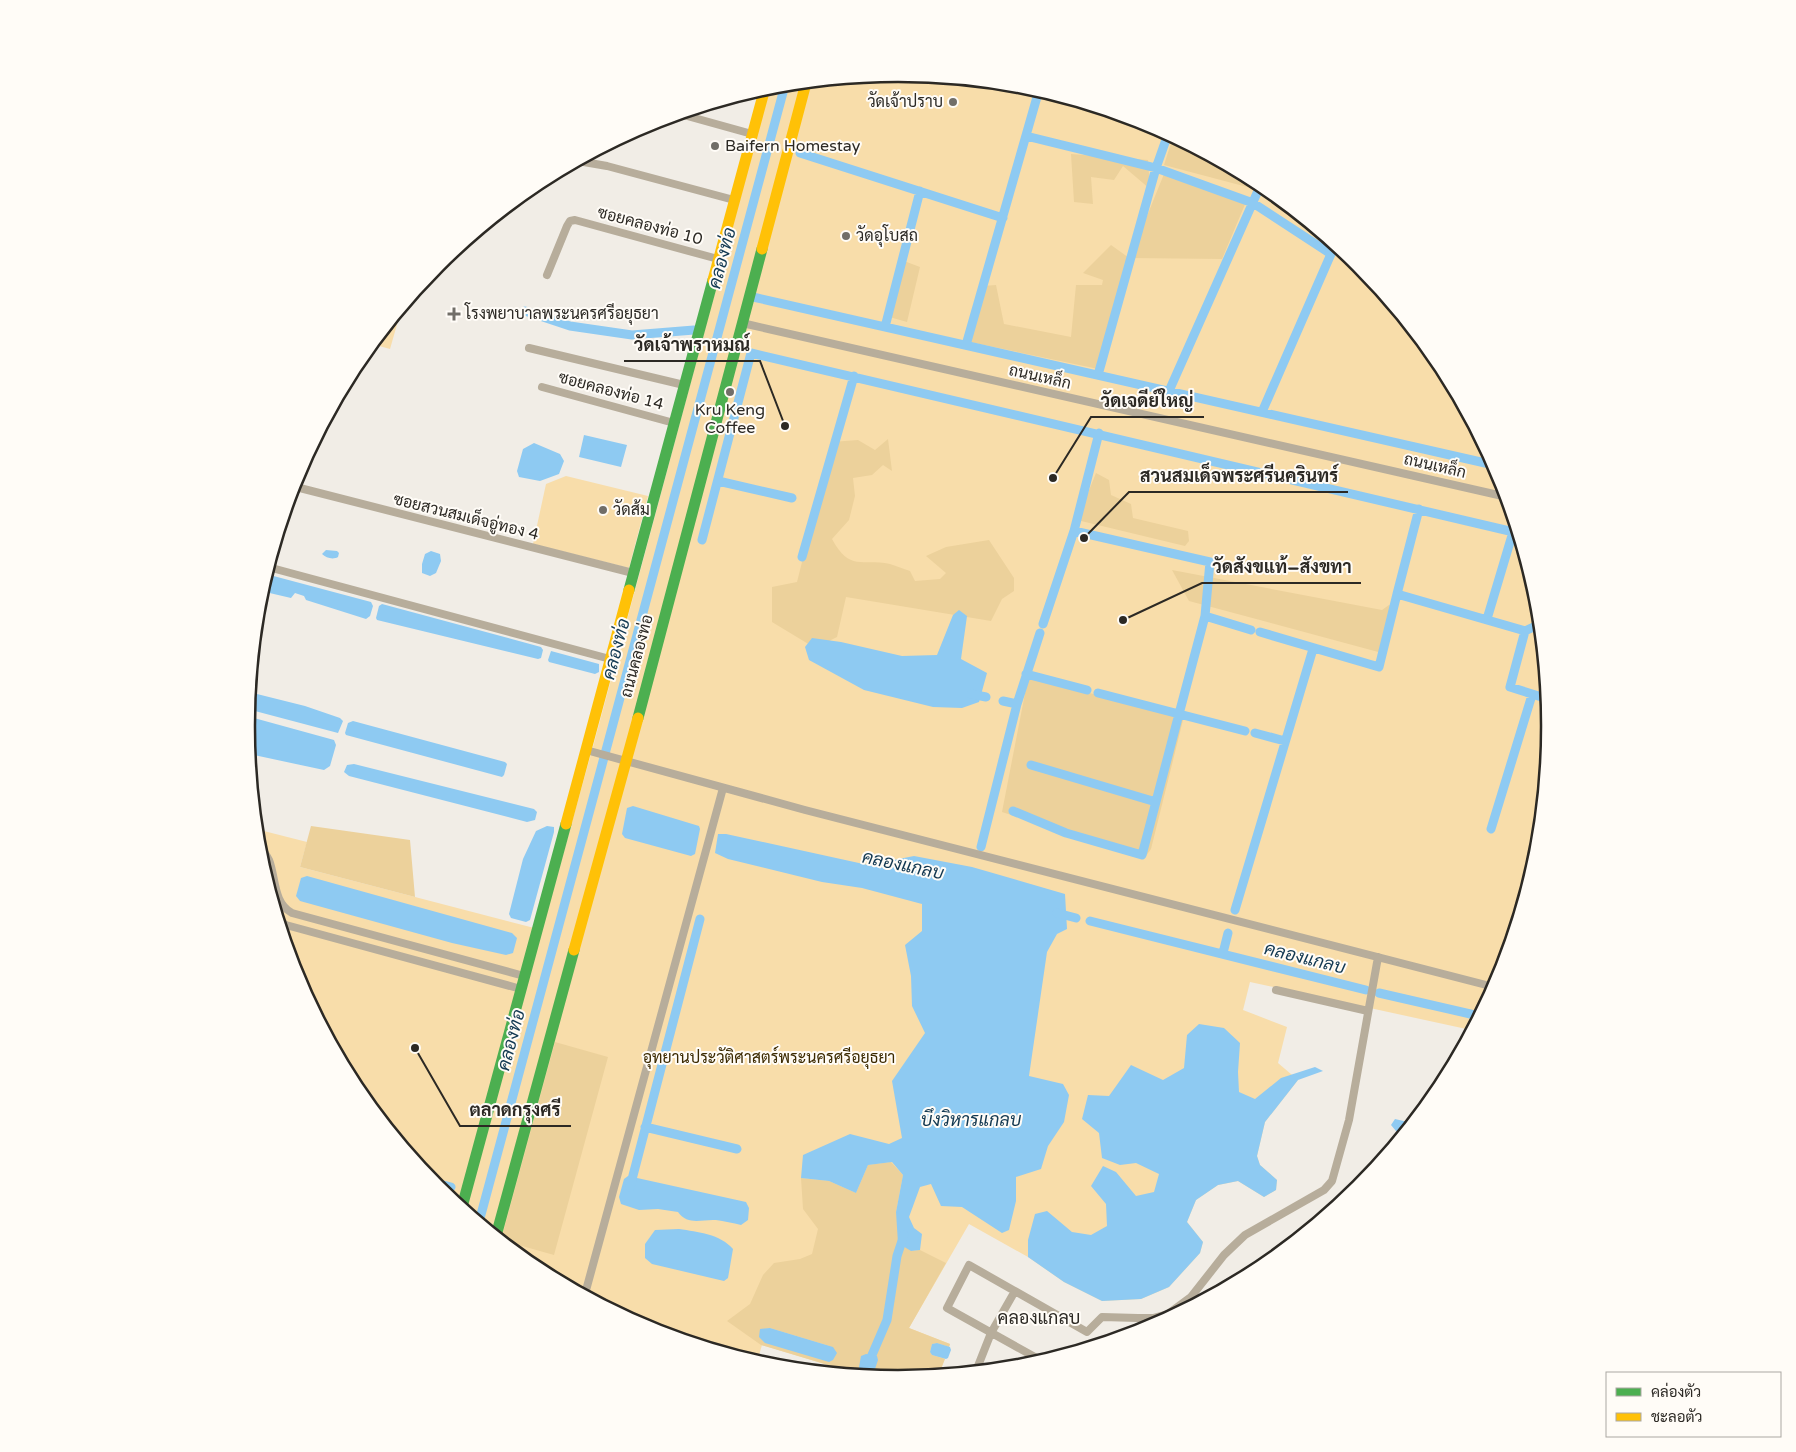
<svg xmlns="http://www.w3.org/2000/svg" width="1796" height="1452" font-family="'Varela Round',Sarabun,sans-serif">
	<style>
		.green { fill: #f8ddaa }
		.forest { fill: #ecd19b; fill-rule: evenodd }
		.water { fill: #8ecaf2 }
		.lines { fill: none; stroke-linecap: round; stroke-linejoin: round }
		.canal { stroke: #8ecaf2; stroke-width: 9 }
		.street { stroke: #b7ad9b; stroke-width: 8 }
		.fast { stroke: #4caf50; stroke-width: 11 }
		.slow { stroke: #ffc107; stroke-width: 11 }
		.poi-dot { fill: #716e68; stroke: #fffcf7; stroke-width: 2 }
		.labels { text-anchor: middle; dominant-baseline: central; stroke-width: 4; stroke-linejoin: round; paint-order: stroke }
		.poi-label { font-size: 16px; fill: #2c2924; stroke: #fffcf7; text-anchor: start }
		.street-label { font-size: 16px; fill: #2c2924; stroke: #fffcf7 }
		.park-label { font-size: 16px; fill: #3c2a01; stroke: #fffcf7 }
		.water-label { font-size: 18px; font-style: italic; fill: #123851; stroke: #fffcf7 }
		.neighbourhood-label { font-size: 18px; fill: #2c2924; stroke: #fffcf7 }
		.rim { fill: none; stroke: #2c2924; stroke-width: 2.5 }
		.leader { fill: none; stroke: #2c2924; stroke-width: 2 }
		.callout-dot { fill: #2c2924; stroke: #fffcf7; stroke-width: 2 }
		.callout-label { font-size: 18px; text-anchor: middle; font-weight: bold; fill: #2c2924; stroke: #fffcf7; stroke-width: 4; stroke-linejoin: round; paint-order: stroke }
	</style>
	<rect width="100%" height="100%" fill="#f1ede6"/>
	<path class="green" d="M 898,74 L 1026,86 L 1148,124 L 1261,184 L 1359,265 L 1440,364 L 1501,477 L 1538,599 L 1550,726 L 1538,854 L 1500,976 L 1471,1030 L 1250,982 L 1243,1010 L 1287,1027 L 1278,1063 L 1298,1080 L 1265,1122 L 1257,1156 L 1260,1165 L 1277,1180 L 1276,1190 L 1264,1197 L 1238,1181 L 1218,1185 L 1196,1200 L 1187,1222 L 1203,1242 L 1200,1253 L 1169,1287 L 1141,1299 L 1102,1301 L 1064,1282 L 1028,1257 L 969,1224 L 909,1328 L 950,1344 L 939,1374 L 898,1378 L 858,1374 L 762,1345 L 757,1362 L 648,1328 L 535,1268 L 437,1187 L 356,1088 L 295,975 L 258,853 L 256,829 L 307,842 L 300,867 L 542,930 L 594,743 L 770,87 Z
		M 402,307 L 390,349 L 372,344 Z
		M 566,476 L 648,496 L 629,568 L 533,544 L 546,484 Z"/>
	<path class="forest" d="M 1173,137 L 1261,184 L 1343,252 L 1251,188 L 1164,165 Z
		M 1071,154 L 1148,160 L 1150,189 L 1123,166 L 1114,180 L 1091,177 L 1093,204 L 1074,202 Z
		M 1164,174 L 1246,202 L 1222,259 L 1130,258 Z
		M 1111,245 L 1132,260 L 1103,370 L 970,342 L 983,286 L 996,285 L 1004,324 L 1071,337 L 1076,285 L 1102,285 L 1103,280 L 1083,273 Z
		M 904,261 L 920,267 L 907,322 L 886,316 Z
		M 888,439 L 892,471 L 883,465 L 872,475 L 853,478 L 855,496 L 849,520 L 832,539 C 850,572 861,558 890,564 C 897,566 903,569 910,571 L 915,581 L 940,579 L 946,573 L 926,556 L 946,547 L 989,540 L 1014,578 L 1014,591 L 1002,599 L 991,621 L 846,597 L 837,637 L 815,648 L 772,622 L 772,587 L 797,582 L 832,442 L 858,440 L 875,450 Z
		M 1096,473 L 1109,480 L 1111,495 L 1131,504 L 1133,518 L 1188,531 L 1189,541 L 1185,546 L 1077,520 Z
		M 1172,570 L 1382,610 L 1389,605 L 1394,607 L 1382,653 L 1189,601 Z
		M 1028,678 L 1184,716 L 1151,849 L 1146,856 L 1142,858 L 1002,812 Z
		M 311,826 L 410,840 L 415,897 L 300,867 Z
		M 555,1042 L 608,1057 L 554,1255 L 501,1240 Z
		M 891,1162 L 903,1175 L 896,1212 L 911,1251 L 920,1250 L 946,1263 L 909,1328 L 950,1344 L 949,1347 L 937,1343 L 932,1344 L 930,1352 L 932,1355 L 945,1359 L 939,1374 L 898,1378 L 858,1374 L 761,1345 L 727,1321 L 750,1304 L 763,1275 L 774,1263 L 800,1259 L 812,1254 L 818,1229 L 803,1209 L 801,1178 L 829,1181 L 856,1193 L 868,1165 ZM 770,1328 L 833,1347 L 760,1330 Z"/>
	<path class="water" d="M 584,435 L 627,445 L 621,467 L 579,457 Z
		M 534,443 L 560,454 L 564,461 L 559,474 L 540,481 L 519,477 L 517,471 L 523,449 Z
		M 326,550 L 337,551 L 339,553 L 338,557 C 333,560 326,558 322,554 Z
		M 431,551 L 440,554 L 441,561 L 436,573 L 430,576 L 422,573 L 422,564 L 425,554 Z
		M 266,574 L 371,602 L 373,606 L 370,616 L 366,619 L 306,600 L 304,596 L 295,593 L 291,598 L 261,591 Z
		M 382,604 L 541,647 L 543,650 L 541,658 L 538,659 L 377,620 L 376,618 L 379,606 Z
		M 959,610 L 967,616 L 961,659 L 987,673 L 979,702 L 962,708 L 933,707 L 864,690 L 809,660 L 805,647 L 812,638 L 841,642 L 902,656 L 937,655 L 953,615 Z
		M 551,651 L 599,664 L 599,672 L 595,674 L 549,662 L 548,660 Z
		M 249,692 L 305,706 L 340,718 L 343,721 L 338,733 L 247,709 Z
		M 247,716 L 334,740 L 336,745 L 330,766 L 324,770 L 249,754 L 246,726 Z
		M 353,721 L 505,762 L 507,764 L 504,775 L 502,777 L 346,735 L 345,733 L 348,723 Z
		M 354,764 L 534,809 L 537,812 L 535,820 L 527,822 L 349,776 L 344,772 L 347,765 Z
		M 633,806 L 699,826 L 700,829 L 695,854 L 691,856 L 625,838 L 622,834 L 627,808 Z
		M 547,826 L 554,827 L 554,832 L 530,920 L 526,922 L 511,918 L 509,914 L 523,859 L 536,831 Z
		M 718,834 L 726,834 L 868,865 L 914,856 L 972,867 L 1065,894 L 1067,929 L 1057,934 L 1047,952 L 1029,1076 L 1063,1084 L 1069,1095 L 1064,1122 L 1048,1146 L 1041,1169 L 1016,1177 L 1016,1201 L 1009,1230 L 1002,1233 L 962,1207 L 941,1206 L 931,1184 L 920,1187 L 909,1217 L 914,1228 L 922,1234 L 920,1250 L 911,1251 L 898,1243 L 896,1212 L 903,1175 L 892,1162 L 868,1165 L 856,1193 L 829,1181 L 801,1178 L 803,1155 L 850,1134 L 889,1144 L 902,1138 L 892,1081 L 925,1033 L 912,1006 L 911,976 L 905,945 L 922,931 L 922,904 L 862,888 L 822,882 L 728,859 L 715,853 Z
		M 307,876 L 512,933 L 517,938 L 513,953 L 506,955 L 452,943 L 300,901 L 296,896 L 301,878 Z
		M 1199,1024 L 1224,1028 L 1240,1043 L 1238,1072 L 1239,1092 L 1255,1099 L 1281,1078 L 1315,1067 L 1323,1071 L 1298,1080 L 1265,1122 L 1257,1156 L 1260,1165 L 1277,1180 L 1276,1190 L 1264,1197 L 1238,1181 L 1218,1185 L 1196,1200 L 1187,1222 L 1203,1242 L 1200,1253 L 1169,1287 L 1141,1299 L 1102,1301 L 1064,1282 L 1028,1257 L 1028,1240 L 1035,1214 L 1047,1211 L 1072,1232 L 1091,1235 L 1107,1226 L 1106,1204 L 1091,1186 L 1103,1166 L 1116,1172 L 1136,1196 L 1154,1192 L 1159,1174 L 1136,1163 L 1120,1165 L 1102,1158 L 1099,1133 L 1082,1119 L 1088,1095 L 1109,1096 L 1131,1065 L 1163,1080 L 1184,1068 L 1187,1035 Z
		M 1395,1119 L 1412,1123 L 1403,1134 L 1396,1131 L 1391,1125 Z
		M 628,1176 L 746,1202 L 749,1208 L 748,1220 L 741,1225 C 733,1223 724,1221 716,1220 C 702,1219 688,1226 678,1212 L 658,1209 L 639,1210 L 621,1204 L 619,1197 L 624,1179 Z
		M 679,1229 C 698,1232 720,1234 733,1249 L 728,1278 L 724,1281 L 652,1264 L 645,1258 L 645,1244 L 655,1230 Z
		M 770,1328 L 833,1347 L 837,1353 L 833,1360 L 829,1362 L 765,1343 L 759,1337 L 760,1329 Z
		M 937,1343 L 950,1347 L 951,1350 L 948,1358 L 946,1359 L 932,1355 L 930,1352 L 932,1344 Z
		M 866,1354 L 877,1356 L 878,1360 L 874,1372 L 870,1375 L 861,1371 L 859,1367 L 861,1356 Z"/>
	<g class="lines">
		<path class="canal" d="M 1026,136 L 1156,168 L 1253,203 L 1331,254 L 1262,412
			M 800,153 L 1003,218
			M 753,297 L 1494,465
			M 525,311 L 570,326 L 632,335 L 694,330
			M 885,327 L 920,191
			M 966,345 L 1039,90
			M 1098,375 L 1156,168 L 1168,134
			M 1169,391 L 1261,184
			M 718,481 L 792,498
			M 1074,531 L 1099,433
			M 702,540 L 751,353 L 1518,533
			M 802,557 L 854,376
			M 1397,594 L 1419,509
			M 1205,616 L 1179,714 L 1245,731
			M 1487,619 L 1513,532
			M 1043,624 L 1074,531 L 1210,562 L 1205,616 L 1251,630
			M 1525,631 L 1540,624
			M 1260,632 L 1379,667 L 1397,594 L 1525,631 L 1510,687 L 1548,699
			M 1026,674 L 1087,690
			M 971,694 L 986,697
			M 1003,701 L 1017,704
			M 1255,733 L 1285,741
			M 1031,765 L 1156,802
			M 1013,811 L 1066,833 L 1142,855 L 1179,714 L 1098,693
			M 1491,829 L 1532,695
			M 981,847 L 1017,704 L 1040,633
			M 1235,910 L 1313,649
			M 1057,913 L 1076,918
			M 1090,921 L 1366,990
			M 1223,953 L 1228,933
			M 1379,993 L 1479,1016
			M 645,1127 L 737,1149
			M 432,1182 L 451,1187
			M 630,1187 L 700,919
			M 479,1222 L 785,85
			M 869,1362 L 887,1320 L 897,1256 L 904,1235"/>
		<path class="street" d="M 680,114 L 752,134
			M 578,161 L 607,166 L 734,200
			M 547,275 L 567,226 L 570,221 L 575,220 L 718,259
			M 742,323 L 1507,497
			M 529,348 L 684,385
			M 542,387 L 674,423
			M 292,486 L 633,573
			M 1499,495 L 1502,483
			M 268,567 L 610,659
			M 586,750 L 805,810 L 1494,987
			M 257,844 C 262,849 266,854 269,860 C 276,878 273,903 292,913 L 524,976
			M 279,921 L 286,925 L 521,989
			M 1276,990 L 1368,1011
			M 585,1294 L 723,788
			M 1042,1361 L 947,1308 L 969,1265 L 1087,1332 L 1102,1317 L 1138,1318 L 1153,1318 L 1168,1314 L 1191,1297 L 1224,1255 L 1245,1235 L 1324,1190 L 1332,1181 L 1349,1120 L 1378,957
			M 976,1371 L 991,1333 L 1015,1291"/>
		<path class="fast" d="M 629,590 L 713,280
			M 638,718 L 762,249
			M 462,1207 L 566,824
			M 496,1236 L 574,950"/>
		<path class="slow" d="M 762,249 L 806,83
			M 713,280 L 765,88
			M 566,824 L 629,590
			M 574,950 L 638,718"/>
	</g>
	<g class="poi-dot">
		<circle cx="953" cy="102" r="5"/>
		<circle cx="715" cy="146" r="5"/>
		<circle cx="846" cy="236" r="5"/>
		<path d="M451.5 306.5h5v5h5v5h-5v5h-5v-5h-5v-5h5z"/>
		<circle cx="730" cy="392" r="5"/>
		<circle cx="603" cy="510" r="5"/>
	</g>
	<g class="labels">
		<g class="poi-label">
			<text x="943" y="102" text-anchor="end">วัดเจ้าปราบ</text>
			<text x="725" y="146">Baifern Homestay</text>
			<text x="856" y="236">วัดอุโบสถ</text>
			<text x="465" y="314">โรงพยาบาลพระนครศรีอยุธยา</text>
			<text x="730" y="410" text-anchor="middle">Kru Keng<tspan x="730" dy="18">Coffee</tspan></text>
			<text x="613" y="510">วัดส้ม</text>
		</g>
		<g class="street-label">
			<text transform="translate(650 226) rotate(15)">ซอยคลองท่อ 10</text>
			<text transform="translate(1040 377) rotate(13)">ถนนเหล็ก</text>
			<text transform="translate(611 391) rotate(15)">ซอยคลองท่อ 14</text>
			<text transform="translate(1435 466) rotate(13)">ถนนเหล็ก</text>
			<text transform="translate(466 517) rotate(14)">ซอยสวนสมเด็จอู่ทอง 4</text>
			<text transform="translate(637 656) rotate(-75)">ถนนคลองท่อ</text>
		</g>
		<g class="park-label">
			<text x="769" y="1058">อุทยานประวัติศาสตร์พระนครศรีอยุธยา</text>
		</g>
		<g class="water-label">
			<text transform="translate(722 258) rotate(-75)">คลองท่อ</text>
			<text transform="translate(616 649) rotate(-75)">คลองท่อ</text>
			<text transform="translate(903 865) rotate(12)">คลองแกลบ</text>
			<text transform="translate(1305 958) rotate(14)">คลองแกลบ</text>
			<text transform="translate(511 1040) rotate(-75)">คลองท่อ</text>
			<text x="971" y="1120">บึงวิหารแกลบ</text>
		</g>
		<g class="neighbourhood-label">
			<text x="1039" y="1318">คลองแกลบ</text>
		</g>
	</g>
	<path d="M0 0H1796V1452H0ZM898 82H898A643 643 0 0 1 1541 725V727A643 643 0 0 1 898 1370H898A643 643 0 0 1 255 727V725A643 643 0 0 1 898 82Z" fill="#fffcf7" fill-rule="evenodd"/>
	<path class="rim" d="M898 82H898A643 643 0 0 1 1541 725V727A643 643 0 0 1 898 1370H898A643 643 0 0 1 255 727V725A643 643 0 0 1 898 82Z"/>
	<path class="leader" d="M785 426L760 361H624M1053 478L1091 417H1204M1084 538L1129 492H1348M1123 620L1202 583H1361M415 1048L460 1126H571"/>
	<g class="callout-dot">
		<circle cx="785" cy="426" r="5"/>
		<circle cx="1053" cy="478" r="5"/>
		<circle cx="1084" cy="538" r="5"/>
		<circle cx="1123" cy="620" r="5"/>
		<circle cx="415" cy="1048" r="5"/>
	</g>
	<g class="callout-label">
		<text x="692" y="351">วัดเจ้าพราหมณ์</text>
		<text x="1147" y="407">วัดเจดีย์ใหญ่</text>
		<text x="1239" y="482">สวนสมเด็จพระศรีนครินทร์</text>
		<text x="1282" y="573">วัดสังขแท้–สังขทา</text>
		<text x="515" y="1116">ตลาดกรุงศรี</text>
	</g>
	<rect x="1606" y="1372" width="175" height="65" fill="#fffcf7" stroke="#aba8a3"/>
	<rect x="1616" y="1388" width="25" height="8" fill="#4caf50" stroke="#aba8a3"/>
	<text x="1651" y="1397" font-size="15" fill="#2c2924">คล่องตัว</text>
	<rect x="1616" y="1413" width="25" height="8" fill="#ffc107" stroke="#aba8a3"/>
	<text x="1651" y="1422" font-size="15" fill="#2c2924">ชะลอตัว</text>
</svg>
